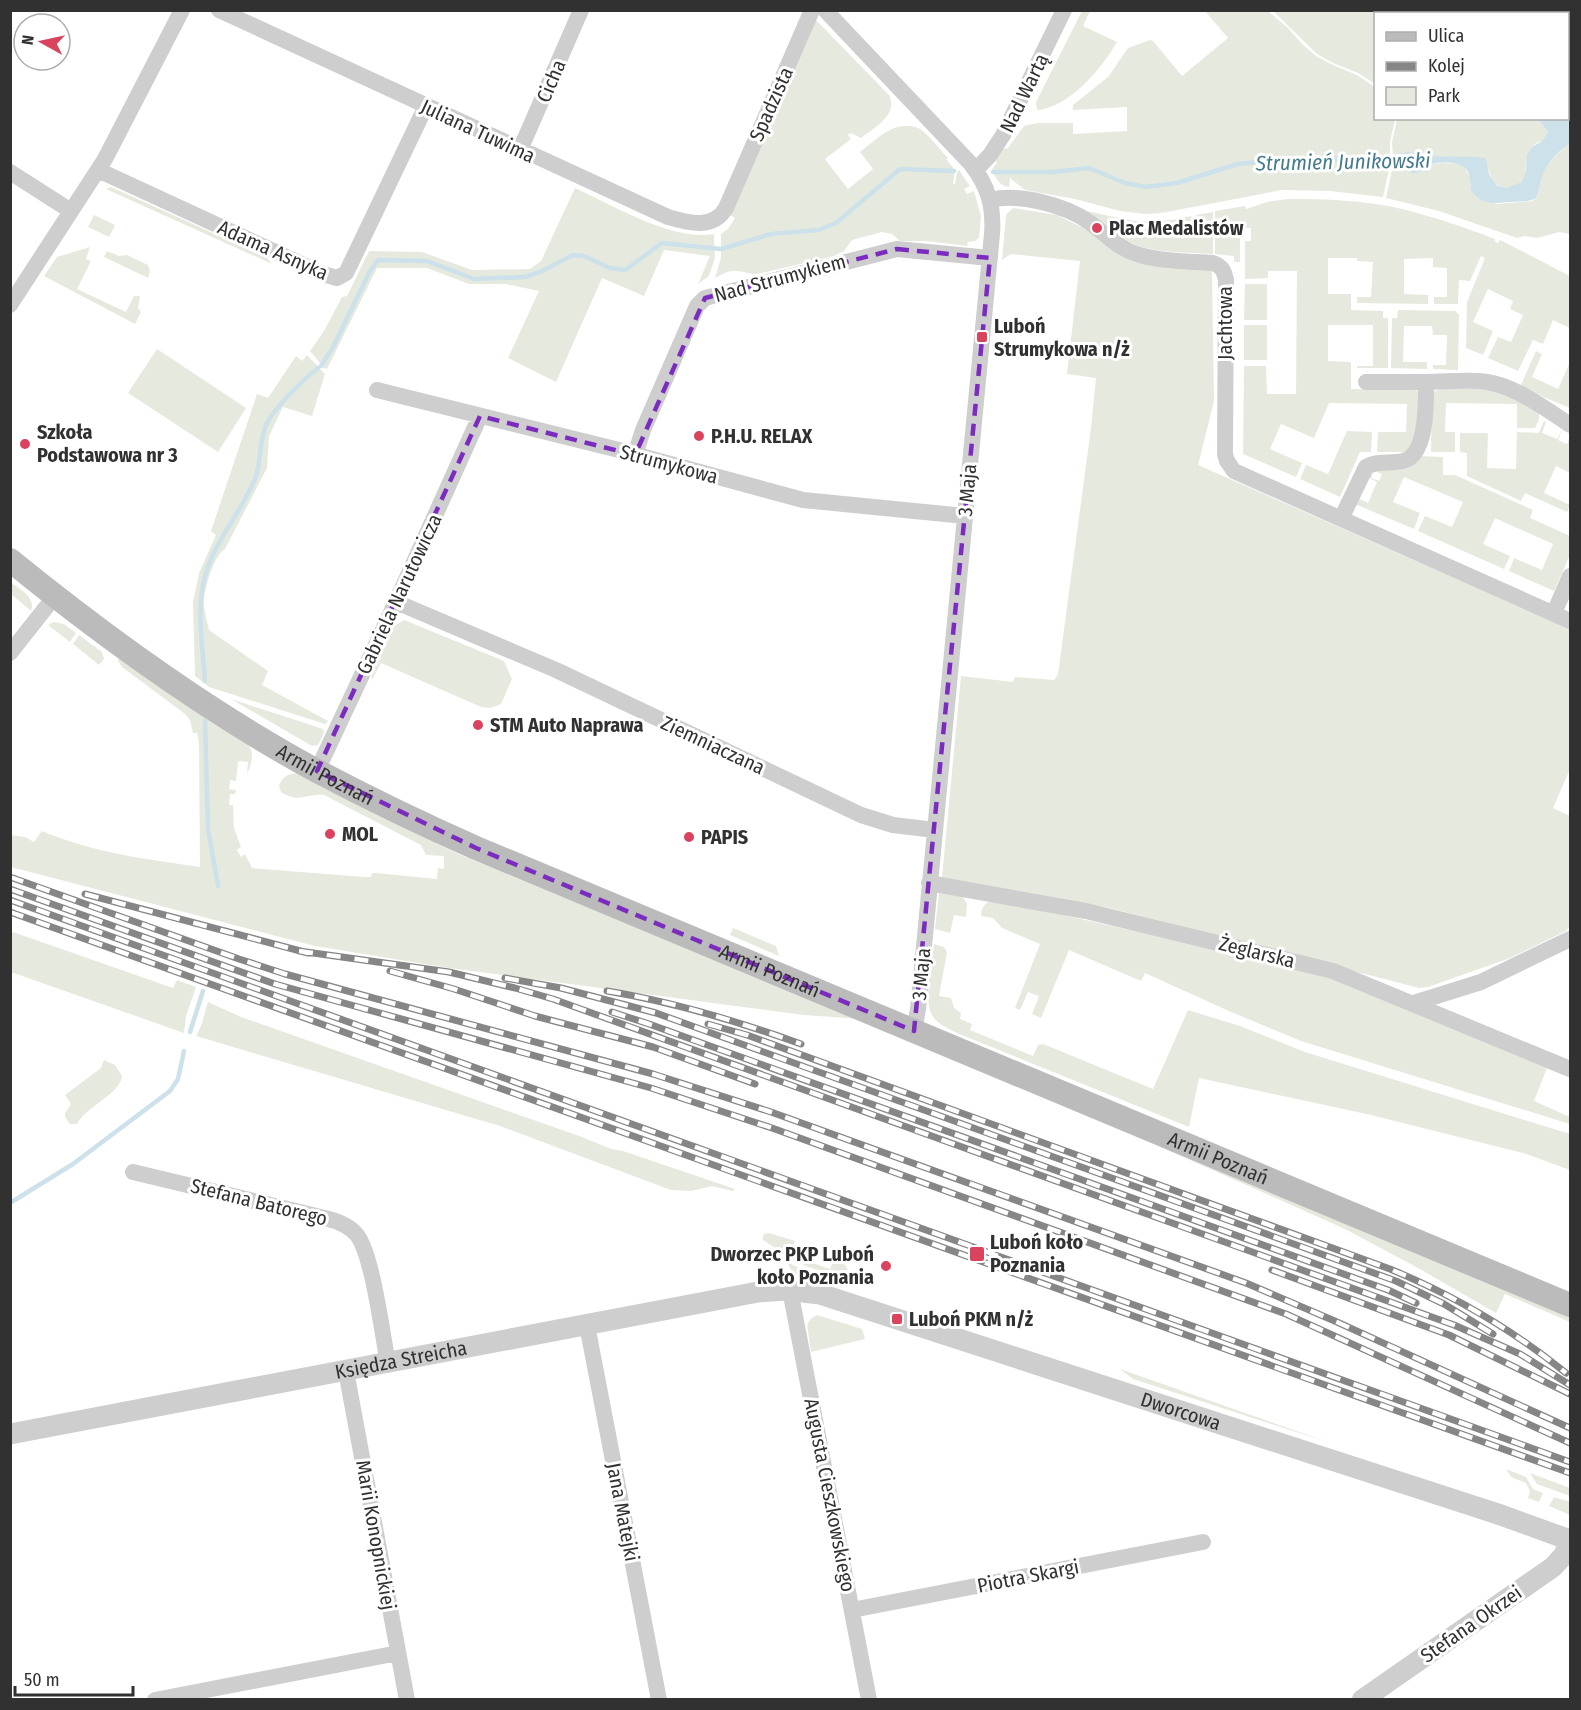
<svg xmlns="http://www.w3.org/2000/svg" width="1581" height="1710" font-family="'Fira Sans Condensed',sans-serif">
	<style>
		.green { fill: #e6eade }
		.water { fill: #cce1e9 }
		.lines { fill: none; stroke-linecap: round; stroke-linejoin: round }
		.stream { stroke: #cce1e9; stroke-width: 4.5 }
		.minor { stroke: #cecece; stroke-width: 16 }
		.tertiary { stroke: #cecece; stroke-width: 21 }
		.secondary { stroke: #bbb; stroke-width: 24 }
		.rail-casing { stroke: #868686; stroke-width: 7 }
		.rail { stroke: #fff; stroke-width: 4.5; stroke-dasharray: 14; stroke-linecap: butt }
		.marked { fill: none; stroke: #7b2cbf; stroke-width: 4.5; stroke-dasharray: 12 8; stroke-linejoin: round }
		.poi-dot { fill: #d9435e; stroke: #fff; stroke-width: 2 }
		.labels { text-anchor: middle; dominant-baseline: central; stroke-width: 6; stroke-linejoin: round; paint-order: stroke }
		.street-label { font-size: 20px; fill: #313131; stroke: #fff }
		.poi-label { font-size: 20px; font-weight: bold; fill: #313131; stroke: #fff; text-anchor: start }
		.water-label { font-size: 21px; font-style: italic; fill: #447a8f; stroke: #fff }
	</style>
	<rect width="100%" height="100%" fill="#fff"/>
	<path class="green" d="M 1377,10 L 1388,13 L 1376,14 L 1375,84 L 1358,73 L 1333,63 L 1317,54 L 1273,11 Z
		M 1082,11 L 1090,11 L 1083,26 L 1117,42 C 1102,68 1069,108 1037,110 L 1036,102 Z
		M 1205,11 L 1268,11 L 1288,28 L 1302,44 L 1316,56 L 1333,65 L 1357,75 L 1375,87 L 1376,118 L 1395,119 L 1390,142 L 1390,156 L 1364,160 L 1390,165 L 1383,197 L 1330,191 L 1282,190 L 1161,213 L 1146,214 L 1120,211 L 1075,199 L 1025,190 L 1010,178 L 1009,187 C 999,186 996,178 992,170 L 997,162 L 994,160 L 1002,149 L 1008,148 L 1024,126 L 1037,123 L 1073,123 L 1073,134 L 1127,131 L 1127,107 L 1073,110 L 1073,105 L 1108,77 L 1128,48 L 1150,40 L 1153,41 L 1182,76 L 1228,38 Z
		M 815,19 L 889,95 C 899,115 874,128 861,138 L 851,133 L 848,135 L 851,139 L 825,159 L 848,189 L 873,169 L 860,152 C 877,139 895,119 918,128 C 926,131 941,151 948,158 L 946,159 L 955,170 L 953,184 L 955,184 L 957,172 L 959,170 L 970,186 L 964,189 L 967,194 L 974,191 L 981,216 L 979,238 L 975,241 L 968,242 L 967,246 L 926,241 L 900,241 L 892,234 L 882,232 L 852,240 L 844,251 L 834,256 L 758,274 C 749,275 742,270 733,271 C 727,271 721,275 715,278 L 721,258 L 721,234 L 728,229 L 735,218 L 730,215 Z
		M 1397,119 L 1538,119 L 1548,132 L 1542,141 C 1524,145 1528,169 1522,182 C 1495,199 1491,178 1485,158 L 1426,156 L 1416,153 L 1393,155 L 1392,142 Z
		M 1570,143 L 1570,234 L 1559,232 L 1537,238 L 1525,236 L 1517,238 L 1439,211 L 1386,198 L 1393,165 L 1421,170 C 1432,161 1451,162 1464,166 L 1471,179 L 1470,186 L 1496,204 L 1532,201 L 1536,198 C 1539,192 1539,185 1541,179 C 1546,164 1558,152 1570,143 Z
		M 111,187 L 266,257 L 272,264 L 106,189 Z
		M 575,188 C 612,205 674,242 714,234 L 715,258 L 709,276 L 698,284 L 710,256 L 664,250 L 644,296 L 602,278 L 556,382 L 508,358 L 539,291 L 506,284 L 469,284 L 427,268 L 377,268 L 327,369 L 324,368 L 310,351 L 324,331 L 342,297 L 347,296 L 369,251 L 422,252 L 472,270 L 530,269 L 541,261 Z
		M 1288,199 C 1326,199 1365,200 1402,209 C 1434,217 1464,227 1495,239 L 1494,241 L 1498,243 L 1500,240 L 1570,276 L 1570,328 L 1553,320 L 1543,344 L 1533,340 L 1518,371 L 1488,358 L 1498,337 L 1511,342 L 1523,315 L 1510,309 L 1513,301 L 1488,289 L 1473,322 L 1493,331 L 1483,355 L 1466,348 L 1467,302 L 1485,258 L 1481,256 L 1470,281 L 1459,280 L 1458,304 L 1434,304 L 1434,297 L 1447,297 L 1447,268 L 1433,267 L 1433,258 L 1404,259 L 1404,294 L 1428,295 L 1428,304 L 1357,303 L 1357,297 L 1371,297 L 1373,262 L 1357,261 L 1357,258 L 1328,258 L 1328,294 L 1351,294 L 1351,310 L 1383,311 L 1383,318 L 1388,318 L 1388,368 L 1357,368 L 1357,366 L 1373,366 L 1373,325 L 1328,325 L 1328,361 L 1351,362 L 1351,389 L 1414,390 L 1419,391 L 1420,424 L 1407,452 L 1377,452 L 1378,432 L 1406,432 L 1407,404 L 1329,403 L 1314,438 L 1281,424 L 1270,449 L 1302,463 L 1296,477 L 1243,454 L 1244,366 L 1266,366 L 1267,394 L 1296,394 L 1297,271 L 1268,271 L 1268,278 L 1245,279 L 1245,241 L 1251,241 L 1251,228 L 1240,228 L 1240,262 L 1234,262 L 1234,256 L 1215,254 L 1215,211 L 1245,206 L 1246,209 L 1267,202 Z
		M 1013,208 L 1057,215 L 1087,230 L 1212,271 L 1214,401 L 1198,465 L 1570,629 L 1570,769 L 1553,808 L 1570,816 L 1570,926 L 1566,931 L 1510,958 L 1428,987 L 1419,988 L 1110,908 L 942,878 L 961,676 L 1013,682 L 1015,677 L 1054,680 L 1058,674 L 1091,428 L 1096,378 L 1067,374 L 1080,261 L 1011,254 L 1002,260 L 1006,215 Z
		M 1083,210 C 1128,220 1145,227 1191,216 L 1192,218 L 1197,217 L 1196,215 L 1213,212 L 1213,254 C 1188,252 1157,254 1134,244 C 1116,236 1099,221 1083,210 Z
		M 94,215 L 115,225 L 109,237 L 88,227 Z
		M 90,247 L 86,259 L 91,261 L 77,289 L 126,312 L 134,296 L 140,296 L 138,308 L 141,312 L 135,324 L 44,276 L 57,257 Z
		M 107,251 L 119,256 L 127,255 L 148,265 L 150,271 L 148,278 L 104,257 Z
		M 1245,284 L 1267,284 L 1267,320 L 1244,320 Z
		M 1398,310 L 1455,311 L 1459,315 L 1458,370 L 1433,369 L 1433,365 L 1446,365 L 1447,335 L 1433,335 L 1432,326 L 1404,326 L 1403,362 L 1427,362 L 1427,369 L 1391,368 L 1392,318 L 1397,318 Z
		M 1244,325 L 1267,325 L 1267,360 L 1244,360 Z
		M 157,349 L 246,408 L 218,452 L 128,393 Z
		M 1536,351 L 1542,354 L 1532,377 L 1558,389 L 1570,362 L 1570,408 L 1520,387 Z
		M 307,355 L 325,374 L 312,416 L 283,407 L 269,436 L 267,468 L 225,549 C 214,555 204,589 204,602 C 204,611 207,621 209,630 L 268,671 L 262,685 L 328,721 L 325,724 L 209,687 L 195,676 L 193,603 L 199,573 L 216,535 L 211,531 L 257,394 L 268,398 L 296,356 L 302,361 Z
		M 1442,389 L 1491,389 L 1537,409 C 1541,416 1539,420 1535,428 L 1517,428 L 1517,404 L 1446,403 L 1445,432 L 1455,432 L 1455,452 L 1431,452 L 1432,397 L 1435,391 Z
		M 1544,421 L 1546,422 L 1542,433 L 1557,439 L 1562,430 L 1558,440 L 1567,444 L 1570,437 L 1570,473 L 1556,466 L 1544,493 L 1570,505 L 1567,512 L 1525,493 L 1521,501 L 1467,476 L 1467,453 L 1460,452 L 1460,433 L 1488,433 L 1487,468 L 1516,469 L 1517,432 L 1539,433 Z
		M 1347,431 L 1372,432 L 1371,452 L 1360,452 L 1340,497 L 1300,479 L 1306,465 L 1328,474 Z
		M 1419,456 L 1443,457 L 1443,475 L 1455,475 L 1533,510 L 1530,518 L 1570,536 L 1570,555 L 1554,591 L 1509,571 L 1514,558 L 1542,570 L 1553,544 L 1495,518 L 1483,544 L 1510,556 L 1504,569 L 1418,531 L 1425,516 L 1452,527 L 1463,502 L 1404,477 L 1393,502 L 1420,513 L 1414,529 L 1355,504 L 1358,498 L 1368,503 L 1377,482 L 1367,477 L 1370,472 L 1373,473 L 1371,478 L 1379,481 L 1382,474 L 1378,473 L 1380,468 Z
		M 10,582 C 21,590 36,597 31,611 L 11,594 Z
		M 404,620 L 504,661 L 512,679 L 501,704 L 490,708 L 481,707 L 381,663 L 372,680 L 371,671 L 392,625 L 394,626 Z
		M 54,622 L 64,624 L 76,633 L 70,642 L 48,625 Z
		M 79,635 L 102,652 L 104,659 L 99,665 L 73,644 Z
		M 119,656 L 247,743 C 255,752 252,763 247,774 L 248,762 L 238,761 L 236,781 L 230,780 L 229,789 L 236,790 L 235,794 L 230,794 L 229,805 L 233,805 L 234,828 L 241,847 L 237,850 L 241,857 L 245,854 L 252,868 L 364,877 L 371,877 L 372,873 L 376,873 L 437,879 L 438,868 L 444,869 L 444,856 L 426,855 L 421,845 L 324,795 C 306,793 300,804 281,792 L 279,786 C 282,776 290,773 299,773 L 458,854 L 860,1019 L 804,1015 L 449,968 L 315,946 L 11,867 L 10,835 L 25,837 L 34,842 L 42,831 C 94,853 146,859 200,867 L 199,744 L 197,733 L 193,733 L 190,720 L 185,714 L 122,667 L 118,661 Z
		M 231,699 L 323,729 L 324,733 L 318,745 L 312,746 Z
		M 939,893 L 962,896 L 967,903 L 966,917 L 954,915 L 950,933 L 935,929 Z
		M 996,900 L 1331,975 L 1547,1068 L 1534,1101 L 1570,1117 L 1570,1124 L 1301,1041 L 1231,1012 L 1145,973 L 1141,981 L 1069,950 L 1041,1018 L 1032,1014 L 1039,996 L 1028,992 L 1020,1010 L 1015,1008 L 1040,944 L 1002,928 L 993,918 L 981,916 C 982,905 985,902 996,900 Z
		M 733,928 L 776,946 L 779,956 L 730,935 Z
		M 10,931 L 173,988 L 177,980 L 196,987 L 186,1016 L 184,1033 L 11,972 Z
		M 934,944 L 944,947 L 947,952 L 939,996 L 951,998 L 954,1008 L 961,1013 L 960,1019 L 972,1024 L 970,1030 L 1033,1056 L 1038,1045 L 1043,1044 L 1153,1089 L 1188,1010 L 1240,1026 L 1305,1052 L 1570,1134 L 1570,1170 L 1523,1153 L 1371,1115 L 1199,1078 L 1189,1127 L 957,1033 C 950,1029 939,1025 934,1018 C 922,1004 932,962 934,944 Z
		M 208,1002 L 241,1017 L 582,1137 L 611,1149 L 623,1151 L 735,1189 L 733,1191 L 712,1186 L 691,1191 L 671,1190 L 500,1126 L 196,1036 C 203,1025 204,1014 208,1002 Z
		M 104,1060 L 115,1065 L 122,1076 C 120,1095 87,1105 77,1124 L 70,1124 L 65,1117 L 65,1113 L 71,1104 L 65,1095 L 101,1068 Z
		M 1161,1146 L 1570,1317 L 1570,1322 L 1505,1294 L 1496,1313 L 1418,1268 L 1345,1229 L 1161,1147 Z
		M 769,1233 L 795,1241 L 790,1255 L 830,1269 L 835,1255 L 843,1262 L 848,1270 C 815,1278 788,1257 762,1239 L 764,1234 Z
		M 787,1262 L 808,1272 L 825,1276 L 819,1285 C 803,1282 794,1277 787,1262 Z
		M 817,1315 L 862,1329 L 865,1339 L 811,1352 L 807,1324 L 812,1318 Z
		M 1120,1369 L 1330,1443 L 1133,1379 Z
		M 1506,1469 L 1526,1477 L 1533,1489 L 1543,1493 L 1539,1502 L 1528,1498 L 1530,1491 L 1526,1483 L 1511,1477 Z
		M 1530,1473 L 1570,1488 L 1570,1496 L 1537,1484 Z
		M 1554,1497 L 1570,1502 L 1570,1515 L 1549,1506 Z"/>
	<path class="water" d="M 1377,11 L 1570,11 L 1570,144 C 1558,150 1545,166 1541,180 C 1539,186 1539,192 1536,198 C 1527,203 1521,201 1511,202 C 1496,203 1481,206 1471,190 C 1470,184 1471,178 1468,172 C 1463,161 1439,161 1429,165 C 1421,168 1428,167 1421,171 C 1414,175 1405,171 1399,166 L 1361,160 L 1410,152 L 1426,156 L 1480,157 L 1486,158 L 1489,174 L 1497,186 L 1507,188 L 1522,182 L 1526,169 L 1527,155 L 1532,147 L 1542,141 L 1548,132 L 1538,119 L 1568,118 L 1568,14 L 1388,14 Z"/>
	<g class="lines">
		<path class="stream" d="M 993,172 L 1053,172 L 1089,168 L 1125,183 L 1146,187 L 1177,183 L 1238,164 L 1295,158 L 1367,160
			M 321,366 L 333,347 L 370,271 L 378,260 L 427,261 L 474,279 L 525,277 L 540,272 L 573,255 L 584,256 L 610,268 L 625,270 L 662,243 L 721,249 L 771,234 L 819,230 L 836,223 L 900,169 L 954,171
			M 205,681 C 203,649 197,617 203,585 C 210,546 240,515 255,479 C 262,461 259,439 266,425 C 274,408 303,380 318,368
			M 205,721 L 208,829 L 218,886
			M 190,1032 L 203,991
			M 10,1203 L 73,1164 L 170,1091 L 178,1079 L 184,1051"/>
		<path class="minor" d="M 219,10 L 668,217 C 689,223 713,230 726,208 L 812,10
			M 825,10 L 971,164 C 988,186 994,206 992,234 L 918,1009 L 914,1031
			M 520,150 L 581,10
			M 98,170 L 323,274 L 337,278 L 346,273 L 349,267 L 426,106
			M 976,170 L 990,155 L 1003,135 L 1064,10
			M 10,172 L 71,211
			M 991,200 C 1019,193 1065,205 1089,222 C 1103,232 1117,247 1134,253 C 1158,262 1188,261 1213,263 C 1222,266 1224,271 1226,280 L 1225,454 L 1227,461 L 1234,471 L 1570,621
			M 10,305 L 105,159 L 182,10
			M 1366,382 L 1426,382
			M 377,390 L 619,450 L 803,500 L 965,516
			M 635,455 L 643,430 L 697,306 L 705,298 L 897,249 L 990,258
			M 1341,519 L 1366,467 C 1378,460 1390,464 1403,461 C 1428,455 1426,401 1426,382 C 1446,382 1468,379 1487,382 C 1515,386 1548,410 1570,425
			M 396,602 L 556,670 L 861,815 L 893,825 L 935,830
			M 1554,613 L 1570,576
			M 10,653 L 55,596
			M 317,771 L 396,602 L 480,416
			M 929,883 L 1086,911 L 1333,971 L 1570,1069
			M 1414,1003 L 1481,982 L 1570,939
			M 133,1172 L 325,1218 C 337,1221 349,1225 357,1235 C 373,1256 382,1334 388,1363
			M 790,1290 L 869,1700
			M 587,1325 L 659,1700
			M 346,1371 L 407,1700
			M 852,1610 L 1203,1542
			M 155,1700 L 398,1653"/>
		<path class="tertiary" id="s1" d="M 10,1434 L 758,1292 L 785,1290 L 820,1294 L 1498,1514 L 1570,1540 L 1564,1555 L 1553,1567 L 1362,1700"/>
		<path class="secondary" id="s2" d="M 10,560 C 106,638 208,712 317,771 C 368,798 422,824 476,848 L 1570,1305"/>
		<g class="rail-casing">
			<path id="rail" d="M 10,877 L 239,959 L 285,974 L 653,1074 L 771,1112 L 1246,1283 L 1337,1322 L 1570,1428
				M 10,889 L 275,984 L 651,1088 L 772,1128 L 1286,1314 L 1570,1443
				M 85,894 L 308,953
				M 10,900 L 1570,1462
				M 10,912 L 1570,1473
				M 299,951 L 449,972 L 515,988 L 553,999 L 1454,1325 L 1520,1354 L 1570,1385
				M 390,971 L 454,989 L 535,1016 L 653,1047 L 755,1084
				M 505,978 L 561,988 L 656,1013 L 1396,1281 L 1444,1304 L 1493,1334
				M 607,991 C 674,1002 737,1021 801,1044
				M 612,1012 L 649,1024 L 1388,1290 L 1416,1303
				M 708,1024 L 747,1035 L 1390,1269 C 1453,1295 1513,1330 1566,1373
				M 1272,1270 L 1449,1335 L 1570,1394"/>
		</g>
		<use href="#rail" class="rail"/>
	</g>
	<path class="marked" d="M 897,249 L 990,258 L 914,1031 L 476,848 L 317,771 L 480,416 L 635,455 L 705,298 Z"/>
	<g class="poi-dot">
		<circle cx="1097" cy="228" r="6"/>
		<rect x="976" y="331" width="12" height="12" rx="3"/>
		<circle cx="699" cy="436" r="6"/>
		<circle cx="25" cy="444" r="6"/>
		<circle cx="478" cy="725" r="6"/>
		<circle cx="330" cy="834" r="6"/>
		<circle cx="689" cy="837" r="6"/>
		<rect x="969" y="1246" width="16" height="16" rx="3"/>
		<circle cx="886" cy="1266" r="6"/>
		<rect x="891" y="1313" width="12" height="12" rx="3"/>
	</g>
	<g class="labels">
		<g class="street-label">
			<text transform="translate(551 81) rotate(-67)">Cicha</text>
			<text transform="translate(1024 93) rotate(-64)">Nad Wartą</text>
			<text transform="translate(771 104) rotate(-66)">Spadzista</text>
			<text transform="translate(478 131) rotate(25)">Juliana Tuwima</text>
			<text transform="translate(273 250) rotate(24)">Adama Asnyka</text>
			<text transform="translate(780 278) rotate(-15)">Nad Strumykiem</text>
			<text transform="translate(1225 323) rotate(-90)">Jachtowa</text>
			<text transform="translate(669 464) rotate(15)">Strumykowa</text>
			<text transform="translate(967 490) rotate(-85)">3 Maja</text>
			<text transform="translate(399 594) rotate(-65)">Gabriela Narutowicza</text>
			<text transform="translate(713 745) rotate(25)">Ziemniaczana</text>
			<text stroke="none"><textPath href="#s2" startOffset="382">Armii Poznań</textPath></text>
			<text transform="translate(1257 952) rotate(14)">Żeglarska</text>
			<text stroke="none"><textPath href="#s2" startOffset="868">Armii Poznań</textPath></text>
			<text transform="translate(921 974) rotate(-85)">3 Maja</text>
			<text stroke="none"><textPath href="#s2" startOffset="1354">Armii Poznań</textPath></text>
			<text transform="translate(259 1202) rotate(14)">Stefana Batorego</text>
			<text stroke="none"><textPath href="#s1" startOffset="398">Księdza Streicha</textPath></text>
			<text stroke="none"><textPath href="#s1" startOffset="1203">Dworcowa</textPath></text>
			<text transform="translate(830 1495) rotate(79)">Augusta Cieszkowskiego</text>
			<text transform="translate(623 1512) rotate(79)">Jana Matejki</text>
			<text transform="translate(376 1535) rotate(80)">Marii Konopnickiej</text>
			<text transform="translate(1028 1576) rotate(-11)">Piotra Skargi</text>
			<text transform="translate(1471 1624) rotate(-35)">Stefana Okrzei</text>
		</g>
		<g class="poi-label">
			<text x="1109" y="228">Plac Medalistów</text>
			<text x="994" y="326">Luboń<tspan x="994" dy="23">Strumykowa n/ż</tspan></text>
			<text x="37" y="432">Szkoła<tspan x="37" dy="23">Podstawowa nr 3</tspan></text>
			<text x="711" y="436">P.H.U. RELAX</text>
			<text x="490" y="725">STM Auto Naprawa</text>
			<text x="342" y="834">MOL</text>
			<text x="701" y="837">PAPIS</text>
			<text x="990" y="1242">Luboń koło<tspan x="990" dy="23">Poznania</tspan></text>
			<text x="874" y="1254" text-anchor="end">Dworzec PKP Luboń<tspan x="874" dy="23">koło Poznania</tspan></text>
			<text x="909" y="1319">Luboń PKM n/ż</text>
		</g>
		<g class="water-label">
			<text transform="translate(1343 162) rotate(-1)">Strumień Junikowski</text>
		</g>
	</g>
	<rect width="1581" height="1710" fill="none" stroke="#313131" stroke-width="24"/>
	<rect x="1374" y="12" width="195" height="108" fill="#ffffff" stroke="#adadad" stroke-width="1.5"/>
	<rect x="1386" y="32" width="30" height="9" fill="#bbbbbb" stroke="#adadad" stroke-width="1.5"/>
	<text x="1428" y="42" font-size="18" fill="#313131">Ulica</text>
	<rect x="1386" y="62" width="30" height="9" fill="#868686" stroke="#adadad" stroke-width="1.5"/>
	<text x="1428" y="72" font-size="18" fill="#313131">Kolej</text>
	<rect x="1386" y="87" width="30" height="18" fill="#e6eade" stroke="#adadad" stroke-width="1.5"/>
	<text x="1428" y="102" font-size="18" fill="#313131">Park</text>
	<g transform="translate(42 42) rotate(278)"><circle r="28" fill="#ffffff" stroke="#adadad" stroke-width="1.5"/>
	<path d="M0-4.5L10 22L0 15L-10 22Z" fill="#d9435e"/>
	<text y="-9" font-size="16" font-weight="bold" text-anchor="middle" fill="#313131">N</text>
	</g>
	<path d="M15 1686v9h118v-9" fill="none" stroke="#313131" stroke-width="3"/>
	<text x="24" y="1686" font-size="18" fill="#313131" stroke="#ffffff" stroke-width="4.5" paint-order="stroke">50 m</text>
</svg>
